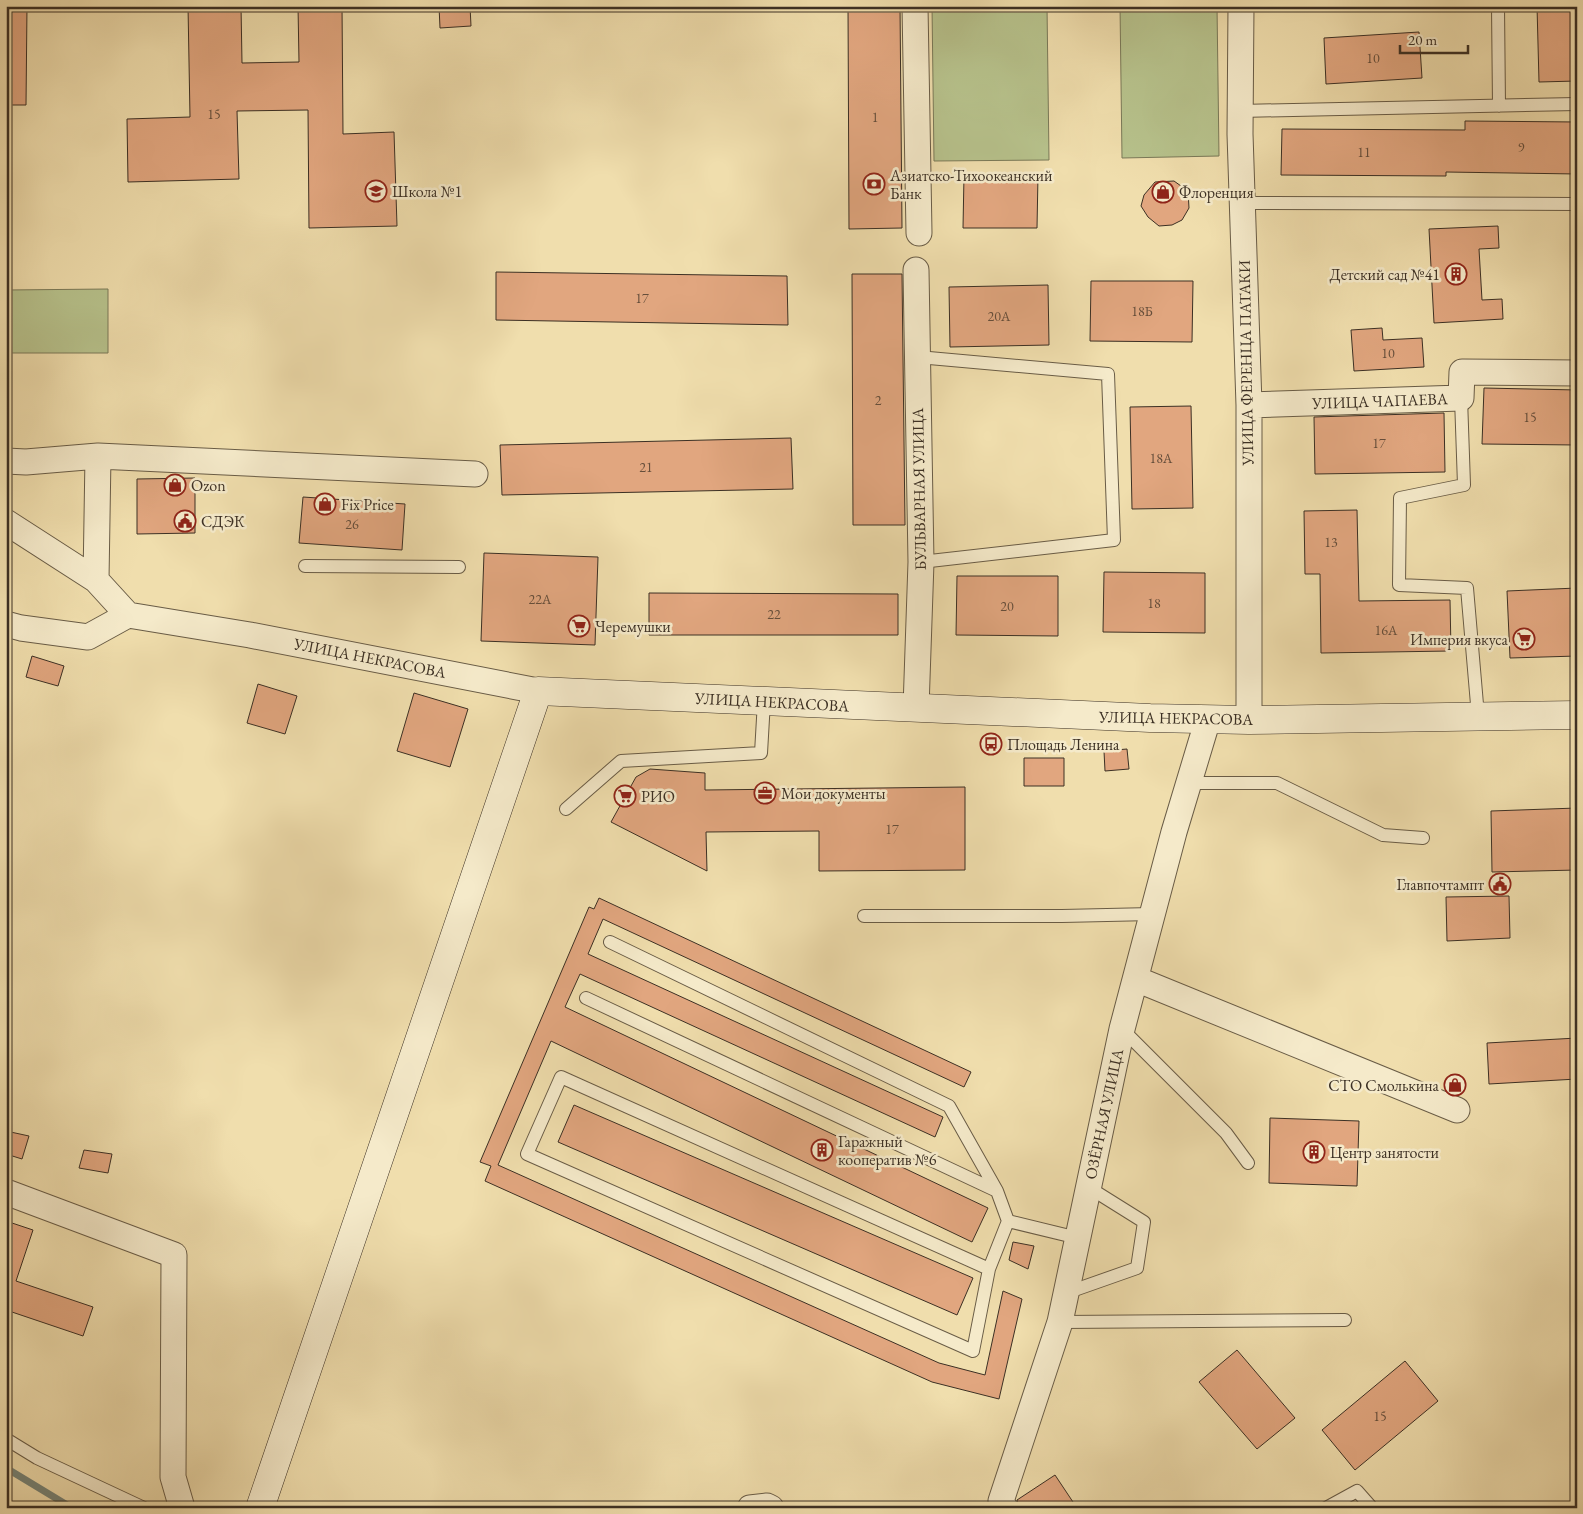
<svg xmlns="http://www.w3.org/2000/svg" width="1583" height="1514" font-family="'EB Garamond',serif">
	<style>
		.green { fill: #b7c28c; stroke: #7a7958 }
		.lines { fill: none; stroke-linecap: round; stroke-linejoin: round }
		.stream { stroke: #758377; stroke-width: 7 }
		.building { fill: #e1a67f; stroke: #3c3024 }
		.lane-casing { stroke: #695c46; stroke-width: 14 }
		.street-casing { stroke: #695c46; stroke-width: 27 }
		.secondary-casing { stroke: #3c3024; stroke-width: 29 }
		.lane { stroke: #f5eaca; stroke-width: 12 }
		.street { stroke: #f5eaca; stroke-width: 25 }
		.secondary { stroke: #f5eaca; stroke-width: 28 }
		.labels { text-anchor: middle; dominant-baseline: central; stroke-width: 5; stroke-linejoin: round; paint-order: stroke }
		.number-label { font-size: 14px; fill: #654e3b }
		.poi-label { font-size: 16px; fill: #3c3024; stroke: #f5eaca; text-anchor: start }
		.street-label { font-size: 16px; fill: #3c3024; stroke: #f5eaca }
	</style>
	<rect width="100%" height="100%" fill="#f0dead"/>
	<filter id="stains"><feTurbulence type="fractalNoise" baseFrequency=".004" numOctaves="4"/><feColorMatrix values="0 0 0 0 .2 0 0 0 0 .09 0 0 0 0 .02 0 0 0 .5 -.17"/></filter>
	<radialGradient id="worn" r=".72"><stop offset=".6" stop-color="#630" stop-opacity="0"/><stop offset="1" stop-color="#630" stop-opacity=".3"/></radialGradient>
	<path class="green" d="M 932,6 L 1047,6 L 1049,160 L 934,161 Z
		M 1120,6 L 1217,6 L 1219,156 L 1122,158 Z
		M 108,289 L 108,353 L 6,353 L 6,290 Z"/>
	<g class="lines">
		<path class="stream" d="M 6,1468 L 72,1508"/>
	</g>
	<path class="building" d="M 6,6 L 27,6 L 26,105 L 6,105 Z
		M 188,6 L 241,6 L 242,63 L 299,62 L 298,6 L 342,6 L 343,134 L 394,132 L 397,226 L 309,228 L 308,110 L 237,111 L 239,179 L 128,182 L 127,119 L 190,117 Z
		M 439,6 L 470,6 L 471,26 L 440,28 Z
		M 848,6 L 900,6 L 902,228 L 849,229 Z
		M 1537,6 L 1577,6 L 1577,81 L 1539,82 Z
		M 1419,32 L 1422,78 L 1326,84 L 1324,38 Z
		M 1465,121 L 1577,122 L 1577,174 L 1446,172 L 1446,176 L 1281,175 L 1282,129 L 1465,130 Z
		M 964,175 L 1038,175 L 1037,228 L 963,228 Z
		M 1174,181 L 1188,191 L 1189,208 L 1182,220 L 1172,225 L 1159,226 L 1148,217 L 1141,206 L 1144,195 L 1155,182 Z
		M 1498,226 L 1499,248 L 1479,249 L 1482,300 L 1502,299 L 1503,319 L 1434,323 L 1429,229 Z
		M 496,272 L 787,276 L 788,325 L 496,320 Z
		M 852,274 L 902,274 L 905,525 L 853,525 Z
		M 1091,281 L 1193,281 L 1192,342 L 1090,341 Z
		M 1048,285 L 1049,345 L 950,347 L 949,287 Z
		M 1382,328 L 1383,340 L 1422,338 L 1424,367 L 1354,371 L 1351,330 Z
		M 1484,388 L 1577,390 L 1577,445 L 1482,444 Z
		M 1191,406 L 1193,508 L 1132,509 L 1130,407 Z
		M 1444,413 L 1445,472 L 1315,474 L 1314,417 Z
		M 791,438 L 793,489 L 502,495 L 500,445 Z
		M 195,478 L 195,533 L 137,534 L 137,479 Z
		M 303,497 L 405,504 L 402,550 L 299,543 Z
		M 1357,510 L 1359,601 L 1450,600 L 1451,651 L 1321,653 L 1320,574 L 1305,574 L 1304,511 Z
		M 484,553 L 598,557 L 595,645 L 481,641 Z
		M 1104,572 L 1205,573 L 1205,633 L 1103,632 Z
		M 957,576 L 1058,576 L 1058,636 L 956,635 Z
		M 1577,588 L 1577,656 L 1510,658 L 1507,591 Z
		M 649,593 L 898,594 L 898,635 L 649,635 Z
		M 32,656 L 64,666 L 58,686 L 26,677 Z
		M 258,684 L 297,696 L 285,734 L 247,723 Z
		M 414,693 L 468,709 L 450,767 L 397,751 Z
		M 1127,749 L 1129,769 L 1105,771 L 1104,751 Z
		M 1024,758 L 1064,758 L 1064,786 L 1024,786 Z
		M 650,769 L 705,773 L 705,790 L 965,787 L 965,870 L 819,871 L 819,831 L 706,832 L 707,871 L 611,822 L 636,777 Z
		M 1577,808 L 1577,870 L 1492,872 L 1491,811 Z
		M 1509,896 L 1510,938 L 1447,941 L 1446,897 Z
		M 599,898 L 971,1072 L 964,1087 L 603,919 L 588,954 L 943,1117 L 935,1137 L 580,974 L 565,1007 L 988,1208 L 972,1242 L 551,1041 L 498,1165 L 939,1363 L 985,1375 L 1003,1291 L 1022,1299 L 999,1399 L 932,1382 L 485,1181 L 491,1166 L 480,1162 L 589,907 L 594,909 Z
		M 1577,1038 L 1577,1079 L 1489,1084 L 1487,1043 Z
		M 574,1105 L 973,1278 L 957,1315 L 558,1142 Z
		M 1270,1118 L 1359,1121 L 1357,1186 L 1269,1183 Z
		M 6,1131 L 29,1136 L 22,1159 L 6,1154 Z
		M 84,1150 L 112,1154 L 108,1173 L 79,1168 Z
		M 6,1221 L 33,1230 L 16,1281 L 93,1307 L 83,1336 L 6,1310 Z
		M 1013,1242 L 1034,1246 L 1028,1269 L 1009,1260 Z
		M 1237,1350 L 1295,1418 L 1257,1449 L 1199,1382 Z
		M 1405,1361 L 1438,1401 L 1355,1470 L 1322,1430 Z
		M 1055,1475 L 1077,1508 L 1019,1508 L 1017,1500 Z"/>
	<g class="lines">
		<g class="lane-casing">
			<path id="lane" d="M 1498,6 L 1499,106
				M 1240,111 L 1577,104
				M 1242,203 L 1577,204
				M 918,357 L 1108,374 L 1114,540 L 921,562
				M 1461,398 L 1464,485 L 1400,498 L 1399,585 L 1467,588 L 1478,716
				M 305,566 L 459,567
				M 1189,783 L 1277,783 L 1383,835 L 1423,838
				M 566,809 L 621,761 L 761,753 L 764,701
				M 864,916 L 1062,916 L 1152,914
				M 610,942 L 949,1106 L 997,1191
				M 586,998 L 997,1191 L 1008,1221 L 1078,1238
				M 1122,1029 L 1226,1133 L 1248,1163
				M 989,1269 L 561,1077 L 527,1154 L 973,1351 L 989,1269 L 1008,1221
				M 1066,1293 L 1137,1268 L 1144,1222 L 1088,1187
				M 1060,1322 L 1345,1320
				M 6,1439 L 37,1458 L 144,1508
				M 1326,1508 L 1357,1491 L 1372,1508"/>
		</g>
		<g class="street-casing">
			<path id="street" d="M 915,6 L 919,233
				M 1241,6 L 1240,134 L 1249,405 L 1249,720
				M 1249,405 L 1461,398 L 1462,372 L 1577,373
				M 6,461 L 26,462 L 98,456
				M 6,522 L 96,580 L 128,615 L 250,635 L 538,691
				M 96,580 L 98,456 L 475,474
				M 6,624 L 21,628 L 88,637 L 128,615
				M 916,708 L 921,562 L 916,270
				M 1136,979 L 1457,1110
				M 6,1192 L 174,1255 L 173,1477 L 182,1508
				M 750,1508 L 767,1506 L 771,1508
				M 1005,1508 L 1001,1501 L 1060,1322 L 1122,1029 L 1174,832 L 1208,719"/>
		</g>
		<g class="secondary-casing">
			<path id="secondary" d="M 260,1508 L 538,691 L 1150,718 L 1249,720 L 1577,715"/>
		</g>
		<use href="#lane" class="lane"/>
		<use href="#street" class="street"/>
		<use href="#secondary" class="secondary"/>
	</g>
	<defs>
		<g id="bank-ring" transform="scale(1.125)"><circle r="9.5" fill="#f5eaca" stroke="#8f2418" stroke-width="1.5"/><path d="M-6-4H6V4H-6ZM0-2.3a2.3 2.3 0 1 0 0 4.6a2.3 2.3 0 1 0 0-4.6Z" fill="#8f2418"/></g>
		<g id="school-ring" transform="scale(1.125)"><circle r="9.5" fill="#f5eaca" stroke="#8f2418" stroke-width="1.5"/><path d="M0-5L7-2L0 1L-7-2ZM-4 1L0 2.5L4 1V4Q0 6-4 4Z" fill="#8f2418"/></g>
		<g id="shop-ring" transform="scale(1.125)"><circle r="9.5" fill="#f5eaca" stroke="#8f2418" stroke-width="1.5"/><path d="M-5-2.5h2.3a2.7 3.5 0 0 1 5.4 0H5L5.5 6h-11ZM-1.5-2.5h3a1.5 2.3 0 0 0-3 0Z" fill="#8f2418"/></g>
		<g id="building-ring" transform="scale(1.125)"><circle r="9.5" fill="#f5eaca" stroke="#8f2418" stroke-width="1.5"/><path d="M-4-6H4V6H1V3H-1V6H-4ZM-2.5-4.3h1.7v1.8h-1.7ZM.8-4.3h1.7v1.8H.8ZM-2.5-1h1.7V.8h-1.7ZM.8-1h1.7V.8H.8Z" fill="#8f2418"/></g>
		<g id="civic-ring" transform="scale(1.125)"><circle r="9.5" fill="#f5eaca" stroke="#8f2418" stroke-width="1.5"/><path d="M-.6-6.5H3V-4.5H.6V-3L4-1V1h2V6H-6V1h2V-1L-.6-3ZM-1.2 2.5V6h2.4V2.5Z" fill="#8f2418"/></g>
		<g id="supermarket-ring" transform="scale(1.125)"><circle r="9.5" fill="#f5eaca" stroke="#8f2418" stroke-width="1.5"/><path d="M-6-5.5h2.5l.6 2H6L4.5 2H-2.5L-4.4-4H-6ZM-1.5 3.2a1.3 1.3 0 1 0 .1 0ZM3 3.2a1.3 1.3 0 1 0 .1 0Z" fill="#8f2418"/></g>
		<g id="bus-ring" transform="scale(1.125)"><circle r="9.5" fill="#f5eaca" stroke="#8f2418" stroke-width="1.5"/><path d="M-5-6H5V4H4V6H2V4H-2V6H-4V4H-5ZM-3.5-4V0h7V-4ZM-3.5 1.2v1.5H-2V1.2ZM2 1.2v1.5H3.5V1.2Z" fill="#8f2418"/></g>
		<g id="office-ring" transform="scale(1.125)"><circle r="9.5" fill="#f5eaca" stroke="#8f2418" stroke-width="1.5"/><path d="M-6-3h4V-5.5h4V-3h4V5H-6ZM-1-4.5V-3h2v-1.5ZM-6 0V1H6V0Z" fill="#8f2418"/></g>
	</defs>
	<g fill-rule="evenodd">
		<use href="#bank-ring" x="874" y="184"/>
		<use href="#school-ring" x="376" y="191"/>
		<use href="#shop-ring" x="1163" y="192"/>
		<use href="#building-ring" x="1456" y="274"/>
		<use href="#shop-ring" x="175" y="485"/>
		<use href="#shop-ring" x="325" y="504"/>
		<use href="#civic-ring" x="185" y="521"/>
		<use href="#supermarket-ring" x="579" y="626"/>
		<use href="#supermarket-ring" x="1524" y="639"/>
		<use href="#bus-ring" x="991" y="744"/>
		<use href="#office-ring" x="765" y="793"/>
		<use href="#supermarket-ring" x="625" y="796"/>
		<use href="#civic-ring" x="1500" y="884"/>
		<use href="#shop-ring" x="1455" y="1085"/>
		<use href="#building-ring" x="822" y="1150"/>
		<use href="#building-ring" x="1314" y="1152"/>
	</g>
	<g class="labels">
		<g class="number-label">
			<text x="1373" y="58">10</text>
			<text x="214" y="114">15</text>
			<text x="875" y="117">1</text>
			<text x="1521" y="147">9</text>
			<text x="1364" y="152">11</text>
			<text x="642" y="298">17</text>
			<text x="1142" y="311">18Б</text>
			<text x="999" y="316">20А</text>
			<text x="1388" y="353">10</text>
			<text x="878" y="400">2</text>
			<text x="1530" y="417">15</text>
			<text x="1379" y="443">17</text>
			<text x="1161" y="458">18А</text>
			<text x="646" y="467">21</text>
			<text x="352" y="524">26</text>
			<text x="1331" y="542">13</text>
			<text x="540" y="599">22А</text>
			<text x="1154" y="603">18</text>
			<text x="1007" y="606">20</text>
			<text x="774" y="614">22</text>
			<text x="1386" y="630">16А</text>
			<text x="892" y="829">17</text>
			<text x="1380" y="1416">15</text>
		</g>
		<g class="poi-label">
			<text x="890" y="175">Азиатско-Тихоокеанский<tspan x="890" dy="18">Банк</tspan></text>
			<text x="392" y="191">Школа №1</text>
			<text x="1179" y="192">Флоренция</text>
			<text x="1440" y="274" text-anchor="end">Детский сад №41</text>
			<text x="191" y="485">Ozon</text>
			<text x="341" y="504">Fix Price</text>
			<text x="201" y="521">СДЭК</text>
			<text x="595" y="626">Черемушки</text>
			<text x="1508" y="639" text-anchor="end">Империя вкуса</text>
			<text x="1007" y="744">Площадь Ленина</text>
			<text x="781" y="793">Мои документы</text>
			<text x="641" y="796">РИО</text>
			<text x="1484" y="884" text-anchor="end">Главпочтампт</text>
			<text x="1439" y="1085" text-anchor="end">СТО Смолькина</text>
			<text x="838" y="1141">Гаражный<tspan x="838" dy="18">кооператив №6</tspan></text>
			<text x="1330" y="1152">Центр занятости</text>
		</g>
		<g class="street-label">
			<text transform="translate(1246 363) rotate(-91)">УЛИЦА ФЕРЕНЦА ПАТАКИ</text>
			<text transform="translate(1380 401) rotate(-2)">УЛИЦА ЧАПАЕВА</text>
			<text transform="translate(919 489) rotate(-91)">БУЛЬВАРНАЯ УЛИЦА</text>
			<text transform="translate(370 658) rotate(11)">УЛИЦА НЕКРАСОВА</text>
			<text transform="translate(772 702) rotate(3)">УЛИЦА НЕКРАСОВА</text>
			<text transform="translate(1176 718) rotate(1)">УЛИЦА НЕКРАСОВА</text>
			<text transform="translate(1104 1114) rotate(-78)">ОЗЁРНАЯ УЛИЦА</text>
		</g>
	</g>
	<rect width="1583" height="1514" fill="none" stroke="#f0dead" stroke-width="25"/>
	<rect x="8" y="8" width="1568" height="1499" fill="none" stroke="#3c3024" stroke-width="2.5"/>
	<rect x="12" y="12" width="1558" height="1489" fill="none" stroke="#3c3024"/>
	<path d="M1400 45v8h68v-8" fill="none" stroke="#3c3024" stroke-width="2.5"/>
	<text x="1408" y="45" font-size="15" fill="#3c3024" stroke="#f5eaca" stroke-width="4" paint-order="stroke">20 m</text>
	<rect width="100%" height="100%" filter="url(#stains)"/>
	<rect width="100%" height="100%" fill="url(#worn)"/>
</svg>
